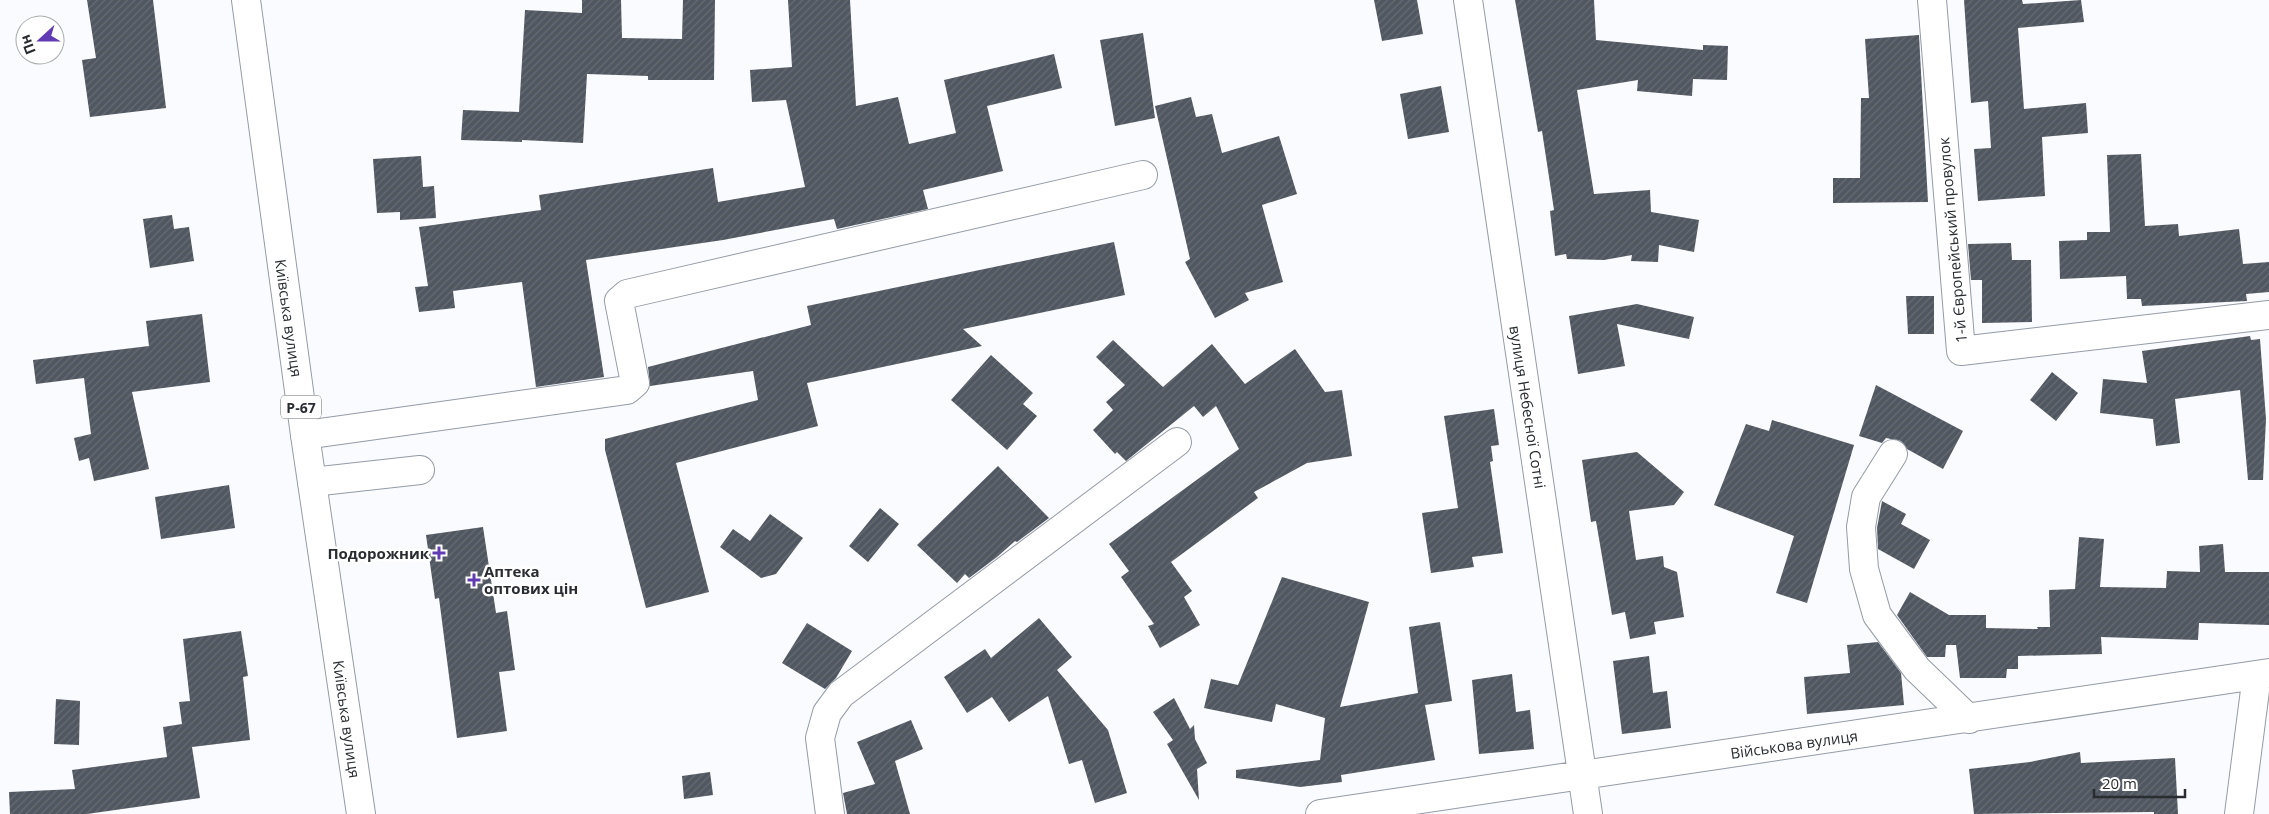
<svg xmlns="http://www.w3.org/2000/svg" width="2269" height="814" font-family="'Open Sans',sans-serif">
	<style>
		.building { fill: url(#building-hatch) }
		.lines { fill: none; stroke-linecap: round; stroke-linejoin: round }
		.minor-casing { stroke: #949ba5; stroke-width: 30 }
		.major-casing { stroke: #949ba5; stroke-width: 30 }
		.minor { stroke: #fff; stroke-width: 28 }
		.major { stroke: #fff; stroke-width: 28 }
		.poi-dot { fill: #613bb3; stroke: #fff; stroke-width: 2 }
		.labels { text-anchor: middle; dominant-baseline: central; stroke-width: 5; stroke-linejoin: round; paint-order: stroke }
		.shield { fill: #fff; stroke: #696b6e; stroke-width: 1 }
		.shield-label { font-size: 14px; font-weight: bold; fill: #292c30 }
		.street-label { font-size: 15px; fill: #292c30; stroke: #fff }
		.poi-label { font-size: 15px; font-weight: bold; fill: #292c30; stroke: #fff; text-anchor: end }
	</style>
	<defs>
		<pattern id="building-hatch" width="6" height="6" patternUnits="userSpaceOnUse" patternTransform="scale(1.25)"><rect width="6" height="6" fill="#515760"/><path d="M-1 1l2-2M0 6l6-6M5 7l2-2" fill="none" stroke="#676c73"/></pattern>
	</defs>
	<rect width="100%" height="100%" fill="#fafbfe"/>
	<path class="building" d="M 87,0 L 153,0 L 166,108 L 90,117 L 82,60 L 96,58 Z
		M 582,0 L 621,0 L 622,38 L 682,39 L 683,0 L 715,0 L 714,80 L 648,80 L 648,76 L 587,74 L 583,143 L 522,140 L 522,142 L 461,140 L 463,110 L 519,112 L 525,10 L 582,13 Z
		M 788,0 L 850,0 L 856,106 L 898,97 L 909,144 L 956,133 L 944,80 L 1054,54 L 1062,88 L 987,106 L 1003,171 L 923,190 L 928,209 L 837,229 L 834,219 L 723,240 L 586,260 L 604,377 L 536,387 L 522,282 L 453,291 L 455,308 L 419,312 L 415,287 L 428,286 L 419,227 L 541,210 L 539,195 L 713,168 L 718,202 L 805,187 L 786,100 L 752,102 L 750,70 L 792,67 Z
		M 1374,0 L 1417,0 L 1423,34 L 1382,41 Z
		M 1515,0 L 1594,0 L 1596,40 L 1703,50 L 1703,45 L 1728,46 L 1727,80 L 1693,79 L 1692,96 L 1637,91 L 1638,80 L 1577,90 L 1594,194 L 1650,190 L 1651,212 L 1699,220 L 1694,252 L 1659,245 L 1658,262 L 1631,261 L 1632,255 L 1604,260 L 1567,259 L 1566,254 L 1555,256 L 1550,211 L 1554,210 L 1542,131 L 1538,132 Z
		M 1964,0 L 2022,0 L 2023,4 L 2081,0 L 2084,22 L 2018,28 L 2024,109 L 2086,103 L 2088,133 L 2042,137 L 2045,196 L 1978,201 L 1974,149 L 1991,148 L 1988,101 L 1971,103 Z
		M 1143,33 L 1155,118 L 1115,126 L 1100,40 Z
		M 1919,35 L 1928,202 L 1833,203 L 1833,178 L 1860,178 L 1861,98 L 1869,98 L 1865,39 Z
		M 1441,86 L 1449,132 L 1408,139 L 1400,94 Z
		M 1191,97 L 1196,117 L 1212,114 L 1222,153 L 1279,136 L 1297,194 L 1262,205 L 1283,282 L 1245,293 L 1249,300 L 1215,318 L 1185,262 L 1190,259 L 1155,106 Z
		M 2141,154 L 2145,226 L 2178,224 L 2179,236 L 2239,229 L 2243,264 L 2269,262 L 2269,292 L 2246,294 L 2247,301 L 2142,306 L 2141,299 L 2127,299 L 2126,276 L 2060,279 L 2059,241 L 2087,240 L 2087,232 L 2110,232 L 2107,155 Z
		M 421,156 L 423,187 L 434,186 L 436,218 L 400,220 L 400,212 L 377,213 L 373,159 Z
		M 172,215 L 174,229 L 189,227 L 194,261 L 150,268 L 143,219 Z
		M 1114,242 L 1125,295 L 963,329 L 982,346 L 807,383 L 818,426 L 676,463 L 709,592 L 646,608 L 605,450 L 605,439 L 758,400 L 753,371 L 650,386 L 648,367 L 811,325 L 807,306 Z
		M 2011,243 L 2012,260 L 2031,260 L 2032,322 L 1982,323 L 1982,280 L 1971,280 L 1968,244 Z
		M 1906,296 L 1934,296 L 1934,334 L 1908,334 Z
		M 1637,304 L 1694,317 L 1689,339 L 1617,324 L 1625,366 L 1578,374 L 1569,316 Z
		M 202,314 L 210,382 L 132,392 L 149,469 L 94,481 L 89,458 L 79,461 L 74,438 L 91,434 L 84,378 L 36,384 L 33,360 L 149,346 L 146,321 Z
		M 2250,336 L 2251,340 L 2260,339 L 2266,419 L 2263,480 L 2248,480 L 2240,390 L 2175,399 L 2180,443 L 2156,446 L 2153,419 L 2100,413 L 2103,379 L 2147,383 L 2142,351 Z
		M 1113,340 L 1163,387 L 1212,344 L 1245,384 L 1295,349 L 1325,392 L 1342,390 L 1352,456 L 1307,463 L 1254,492 L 1258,498 L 1171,562 L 1192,591 L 1184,597 L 1200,625 L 1160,648 L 1148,626 L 1154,624 L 1121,577 L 1129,571 L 1109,544 L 1239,449 L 1216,406 L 1203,417 L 1194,406 L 1126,461 L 1117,452 L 1115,454 L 1093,430 L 1113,410 L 1106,402 L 1125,385 L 1096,357 Z
		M 991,355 L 1033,393 L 1023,404 L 1037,416 L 1007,450 L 951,400 Z
		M 2052,372 L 2078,393 L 2056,421 L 2030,400 Z
		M 1876,385 L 1963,431 L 1943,469 L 1907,449 L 1901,441 L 1886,438 L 1882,443 L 1859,436 Z
		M 1494,409 L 1499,445 L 1491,446 L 1493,461 L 1490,462 L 1503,553 L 1472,557 L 1474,567 L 1431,573 L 1422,513 L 1458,508 L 1444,416 Z
		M 1772,420 L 1854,445 L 1807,603 L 1776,593 L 1794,536 L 1714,505 L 1746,424 L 1769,431 Z
		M 1637,452 L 1684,492 L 1674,505 L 1629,511 L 1636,560 L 1663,556 L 1664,567 L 1677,572 L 1684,617 L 1654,622 L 1656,634 L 1630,639 L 1625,612 L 1612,615 L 1596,521 L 1591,522 L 1582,460 Z
		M 998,466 L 1049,518 L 1017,542 L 1015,541 L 997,557 L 969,578 L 965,574 L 957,583 L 917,545 Z
		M 229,485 L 235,528 L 161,539 L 155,497 Z
		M 1882,501 L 1906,514 L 1901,524 L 1930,540 L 1914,569 L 1878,549 L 1877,528 Z
		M 880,508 L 899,524 L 868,562 L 849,546 Z
		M 770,514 L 803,538 L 776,574 L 761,578 L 720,547 L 733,529 L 750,541 Z
		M 483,527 L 496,613 L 507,611 L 515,670 L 499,672 L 507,731 L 457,738 L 439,598 L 435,599 L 426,535 Z
		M 2079,537 L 2104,539 L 2100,587 L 2166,588 L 2167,571 L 2200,572 L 2199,546 L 2223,544 L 2225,572 L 2269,572 L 2269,625 L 2199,623 L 2198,640 L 2101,637 L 2102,654 L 2018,656 L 2018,669 L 2007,669 L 2006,678 L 1960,678 L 1956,645 L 1946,645 L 1945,657 L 1927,657 L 1897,615 L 1910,592 L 1949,615 L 1986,615 L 1986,628 L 2038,629 L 2037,627 L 2050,627 L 2049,590 L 2075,589 Z
		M 1282,577 L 1369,602 L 1340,707 L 1418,693 L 1409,627 L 1440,622 L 1452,701 L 1425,705 L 1435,760 L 1341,775 L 1342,782 L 1300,787 L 1236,778 L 1236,770 L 1320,760 L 1325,718 L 1276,704 L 1272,722 L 1204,708 L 1211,679 L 1238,685 Z
		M 1039,618 L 1072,657 L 1057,670 L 1108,730 L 1127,793 L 1095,803 L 1082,760 L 1069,764 L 1048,696 L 1009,722 L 992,697 L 967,713 L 944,677 L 985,649 L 991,658 Z
		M 807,623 L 852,651 L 836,678 L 825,689 L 782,663 Z
		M 241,631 L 248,676 L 243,677 L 250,740 L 192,747 L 200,798 L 87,814 L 10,814 L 9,792 L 75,789 L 72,770 L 167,757 L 163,727 L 182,724 L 179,702 L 190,701 L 183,639 Z
		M 1878,642 L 1901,673 L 1904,705 L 1807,714 L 1804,677 L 1850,673 L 1847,645 Z
		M 1649,656 L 1653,693 L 1667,691 L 1671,728 L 1622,734 L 1613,661 Z
		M 1512,674 L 1516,712 L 1530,710 L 1534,749 L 1479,754 L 1472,680 Z
		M 1174,698 L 1190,729 L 1194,725 L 1195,739 L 1207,763 L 1197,769 L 1199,800 L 1167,744 L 1173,740 L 1153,712 Z
		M 56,699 L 80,701 L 79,745 L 54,744 Z
		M 911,720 L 923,749 L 895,761 L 910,814 L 847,814 L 843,793 L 875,784 L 857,742 Z
		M 2080,752 L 2081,763 L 2175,758 L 2178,814 L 2154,814 L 2154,812 L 1974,814 L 1969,769 L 2030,762 Z
		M 710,772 L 713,795 L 684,799 L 682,776 Z"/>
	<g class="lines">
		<g class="minor-casing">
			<path id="minor" d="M 1468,0 L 1588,814
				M 1932,0 L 1961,351 L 2269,315
				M 305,435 L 627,390 L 635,383 L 619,301 L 627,294 L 1143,175
				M 1893,454 L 1866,497 L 1861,527 L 1864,569 L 1877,615 L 1917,669 L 1969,719
				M 312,482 L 420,470
				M 830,814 L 820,738 L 827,713 L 841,694 L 1177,442
				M 1320,814 L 2269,673
				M 2239,814 L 2257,675"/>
		</g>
		<g class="major-casing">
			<path id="major" d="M 246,0 L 305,435 L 361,814"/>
		</g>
		<use href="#minor" class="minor"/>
		<use href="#major" class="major"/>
	</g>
	<g class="poi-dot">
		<path d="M436.5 545.5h5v5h5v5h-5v5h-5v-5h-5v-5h5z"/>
		<path d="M471.5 572.5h5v5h5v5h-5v5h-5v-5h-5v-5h5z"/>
	</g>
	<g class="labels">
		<rect class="shield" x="281" y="395.5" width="40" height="23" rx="4"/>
		<g class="shield-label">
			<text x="301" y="407">Р-67</text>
		</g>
		<g class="street-label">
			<text transform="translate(1952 240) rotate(-95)">1-й Європейський провулок</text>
			<text transform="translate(289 318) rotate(82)">Київська вулиця</text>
			<text transform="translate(1528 407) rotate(81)">вулиця Небесної Сотні</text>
			<text transform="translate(347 719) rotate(82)">Київська вулиця</text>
			<text transform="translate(1794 744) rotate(-8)">Військова вулиця</text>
		</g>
		<g class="poi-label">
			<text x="429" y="553">Подорожник</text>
			<text x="484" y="571" text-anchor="start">Аптека<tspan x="484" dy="17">оптових цін</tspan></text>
		</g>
	</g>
	<g transform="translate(40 40) rotate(249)"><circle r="24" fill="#ffffff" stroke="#a9abac"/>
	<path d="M0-4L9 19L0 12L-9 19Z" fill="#613bb3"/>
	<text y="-8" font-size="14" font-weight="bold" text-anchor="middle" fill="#292c30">Пн</text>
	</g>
	<path d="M2094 789v8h91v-8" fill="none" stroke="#292c30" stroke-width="2.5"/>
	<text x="2102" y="789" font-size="15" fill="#292c30" stroke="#ffffff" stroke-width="4" paint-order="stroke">20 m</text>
</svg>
